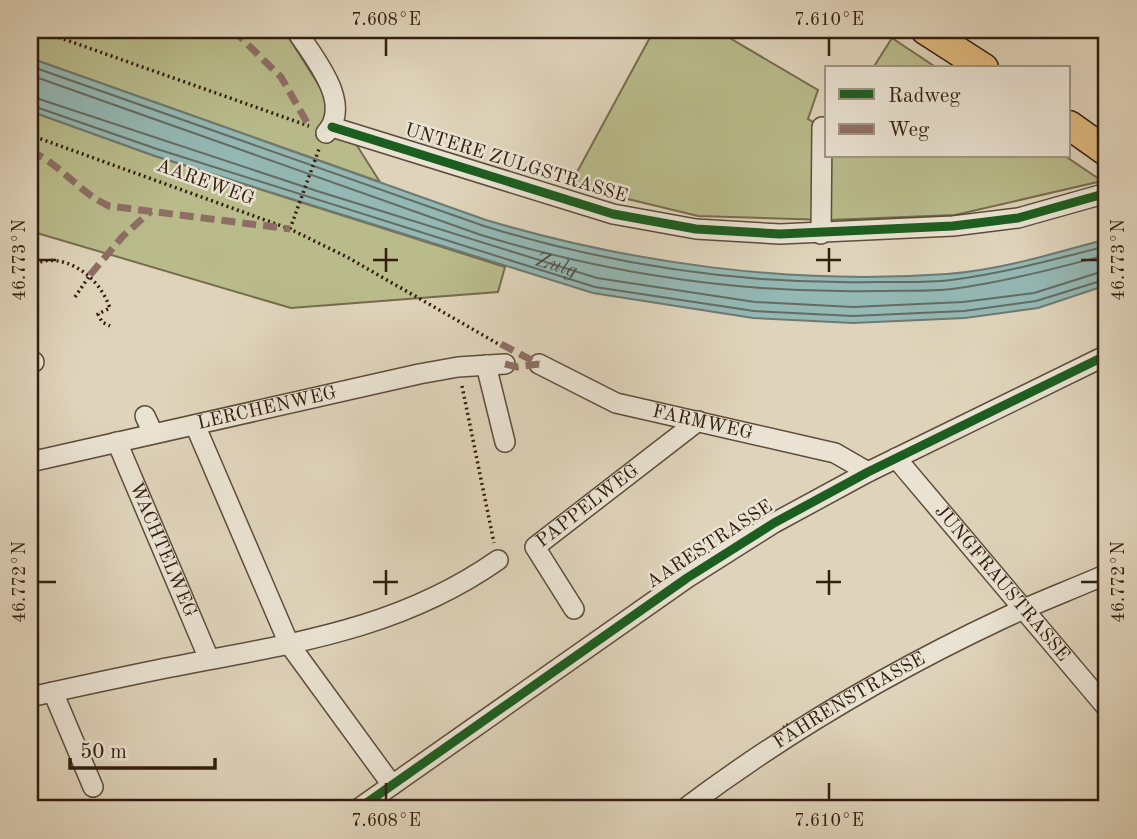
<svg xmlns="http://www.w3.org/2000/svg" width="1137" height="839" font-family="'Old Standard TT',serif">
	<style>
		.green { fill: #b9bb8b; stroke: #766c4d; stroke-width: 2 }
		.water { fill: #94b8b4; stroke: #6d7a72; stroke-width: 2 }
		.lines { fill: none; stroke-linecap: round; stroke-linejoin: round }
		.shore { stroke: #646b62; stroke-width: 2 }
		.minor-casing { stroke: #5e4c3a; stroke-width: 22 }
		.highway-casing { stroke: #331e0f; stroke-width: 31 }
		.path { stroke: #331e0f; stroke-width: 3.5; stroke-dasharray: 2 3.5; stroke-linecap: butt }
		.minor { stroke: #eae3d3; stroke-width: 19 }
		.highway { stroke: #e0ba7e; stroke-width: 28 }
		.quiet { stroke: #8d6e63; stroke-width: 7; stroke-dasharray: 14 7; stroke-linecap: butt }
		.cycleway-casing { stroke: #eae3d3; stroke-width: 13 }
		.cycleway { stroke: #1b5e20; stroke-width: 9 }
		.ticks { fill: none; stroke: #331e0f; stroke-width: 2.5 }
		.labels { text-anchor: middle; dominant-baseline: central; stroke-width: 5; stroke-linejoin: round; paint-order: stroke }
		.street-label { font-size: 19px; fill: #331e0f; stroke: #eae3d3 }
		.water-label { font-size: 21px; font-style: italic; fill: #504c41; stroke: #eae3d3 }
		.neatline { fill: none; stroke: #331e0f; stroke-width: 2.5 }
		.ticks-label { font-size: 18px; text-anchor: middle; fill: #331e0f }
	</style>
	<rect width="100%" height="100%" fill="#dfd4bb"/>
	<filter id="stains"><feTurbulence type="fractalNoise" baseFrequency=".00286" numOctaves="4"/><feColorMatrix values="0 0 0 0 .2 0 0 0 0 .09 0 0 0 0 .02 0 0 0 .5 -.17"/></filter>
	<radialGradient id="worn" r=".72"><stop offset=".6" stop-color="#630" stop-opacity="0"/><stop offset="1" stop-color="#630" stop-opacity=".3"/></radialGradient>
	<path class="green" d="M 30,30 L 284,30 L 380,182 L 30,58 Z
		M 654,30 L 716,30 L 818,90 L 808,119 L 827,130 L 827,156 L 1065,156 L 1102,181 L 955,215 L 828,220 L 698,216 L 570,185 Z
		M 892,38 L 937,68 L 873,68 Z
		M 30,111 L 155,156 L 505,267 L 498,292 L 291,308 L 30,231 Z"/>
	<path class="water" d="M 30,58 L 486,220 C 634,264 792,285 947,274 C 1001,270 1055,253 1107,239 L 1107,285 L 1038,308 L 965,318 L 853,323 L 753,318 L 593,293 L 155,156 L 30,111 Z"/>
	<g class="lines">
		<g class="shore">
			<path d="M 30,66 L 484,226 C 611,265 744,285 877,282 C 901,282 927,283 951,280 C 1004,273 1056,259 1107,246"/>
			<path d="M 30,75 L 481,235 C 609,274 743,294 878,291 C 902,290 928,292 952,289 C 1005,282 1056,268 1107,255"/>
			<path id="s1" d="M 30,96 L 317,191 L 597,278 L 755,302 L 853,307 L 963,302 L 1034,293 L 1107,270"/>
			<path d="M 30,105 L 157,149 L 595,287 L 754,311 L 853,316 L 964,311 L 1036,301 L 1107,279"/>
		</g>
		<g class="minor-casing">
			<g id="minor">
				<path d="M 296,30 C 312,56 354,103 326,133"/>
				<path d="M 332,127 L 613,214 L 696,229 L 780,234 L 953,226 L 1018,218 L 1107,193"/>
				<path d="M 821,234 L 822,127"/>
				<path d="M 30,364 L 34,362"/>
				<path id="s2" d="M 539,364 L 616,403 L 835,453 L 868,472"/>
				<path d="M 486,365 L 505,442"/>
				<path d="M 145,416 L 153,433"/>
				<path d="M 195,425 L 289,644 L 392,785"/>
				<path id="s3" d="M 117,442 L 209,659"/>
				<path id="s4" d="M 896,458 L 1107,708"/>
				<path id="s5" d="M 30,462 L 419,374 L 458,367 L 505,364"/>
				<path id="s6" d="M 574,609 L 535,547 L 698,421"/>
				<path d="M 53,692 L 93,787"/>
				<path d="M 30,697 C 89,684 148,671 208,660 C 313,640 408,623 498,560"/>
				<path d="M 358,809 L 687,578 L 774,523 L 868,472 L 1107,355"/>
				<path id="s7" d="M 684,809 C 784,734 891,671 1004,618 C 1038,602 1073,589 1107,574"/>
			</g>
		</g>
		<g class="highway-casing">
			<path id="highway" d="M 925,30 L 984,68
				M 1069,125 L 1107,152"/>
		</g>
		<path class="path" d="M 38,30 L 309,126
			M 30,135 L 290,229 L 347,257 L 502,346
			M 290,229 L 319,149
			M 30,266 C 61,249 96,274 108,303 L 110,308 L 98,314 L 102,322 L 110,326
			M 75,297 L 90,275
			M 462,386 L 494,543"/>
		<use href="#minor" class="minor"/>
		<use href="#highway" class="highway"/>
		<path class="quiet" d="M 233,30 L 281,77 L 309,126
			M 45,32 L 46,30
			M 30,151 C 60,163 79,193 109,206 L 290,229
			M 90,275 L 123,236 L 151,211
			M 501,344 L 539,364
			M 30,364 L 34,362
			M 505,364 L 517,367 L 539,364"/>
		<g class="cycleway-casing">
			<path id="cycleway" d="M 332,127 L 613,214 L 696,229 L 780,234 L 953,226 L 1018,218 L 1107,193
				M 358,809 L 687,578 L 774,523 L 868,472 L 1107,355"/>
		</g>
		<use href="#cycleway" class="cycleway"/>
	</g>
	<path class="ticks" d="M 386,38 L 386,56M 829,38 L 829,56M 386,248 L 386,272M 829,248 L 829,272M 38,260 L 56,260M 373,260 L 398,260M 816,260 L 841,260M 1081,260 L 1098,260M 386,570 L 386,595M 829,570 L 829,595M 38,582 L 56,582M 373,582 L 398,582M 816,582 L 841,582M 1081,582 L 1098,582M 386,783 L 386,800M 829,783 L 829,800"/>
	<g class="labels">
		<g class="street-label">
			<text transform="translate(516 164) rotate(17)">UNTERE ZULGSTRASSE</text>
			<text transform="translate(205 183) rotate(20)">AAREWEG</text>
			<text stroke="none"><textPath href="#s5" startOffset="243">LERCHENWEG</textPath></text>
			<text stroke="none"><textPath href="#s2" startOffset="175">FARMWEG</textPath></text>
			<text stroke="none"><textPath href="#s6" startOffset="140">PAPPELWEG</textPath></text>
			<text transform="translate(710 545) rotate(-33)">AARESTRASSE</text>
			<text stroke="none"><textPath href="#s3" startOffset="117">WACHTELWEG</textPath></text>
			<text stroke="none"><textPath href="#s4" startOffset="164">JUNGFRAUSTRASSE</textPath></text>
			<text stroke="none"><textPath href="#s7" startOffset="198">FÄHRENSTRASSE</textPath></text>
		</g>
		<g class="water-label">
			<text stroke="none"><textPath href="#s1" startOffset="553">Zulg</textPath></text>
		</g>
	</g>
	<rect width="1137" height="839" fill="none" stroke="#dfd4bb" stroke-width="77"/>
	<rect x="825" y="66" width="245" height="91" fill="#eae3d3" stroke="#a19485" stroke-width="2"/>
	<rect x="839" y="89" width="35" height="10" fill="#1b5e20" stroke="#a19485" stroke-width="2"/>
	<text x="888" y="102" font-size="21" fill="#331e0f">Radweg</text>
	<rect x="839" y="124" width="35" height="10" fill="#8d6e63" stroke="#a19485" stroke-width="2"/>
	<text x="888" y="136" font-size="21" fill="#331e0f">Weg</text>
	<path d="M70 758v10h145v-10" fill="none" stroke="#331e0f" stroke-width="3.5"/>
	<text x="80" y="758" font-size="21" fill="#331e0f" stroke="#eae3d3" stroke-width="5" paint-order="stroke">50 m</text>
	<rect x="38" y="38" width="1060" height="762" class="neatline"/>
	<g class="ticks-label">
		<text x="386" y="25">7.608°E</text>
		<text x="829" y="25">7.610°E</text>
		<text transform="translate(19 260) rotate(-90)" y="6">46.773°N</text>
		<text transform="translate(1118 260) rotate(-90)" y="6">46.773°N</text>
		<text transform="translate(19 582) rotate(-90)" y="6">46.772°N</text>
		<text transform="translate(1118 582) rotate(-90)" y="6">46.772°N</text>
		<text x="386" y="826">7.608°E</text>
		<text x="829" y="826">7.610°E</text>
	</g>
	<rect width="100%" height="100%" filter="url(#stains)"/>
	<rect width="100%" height="100%" fill="url(#worn)"/>
</svg>
